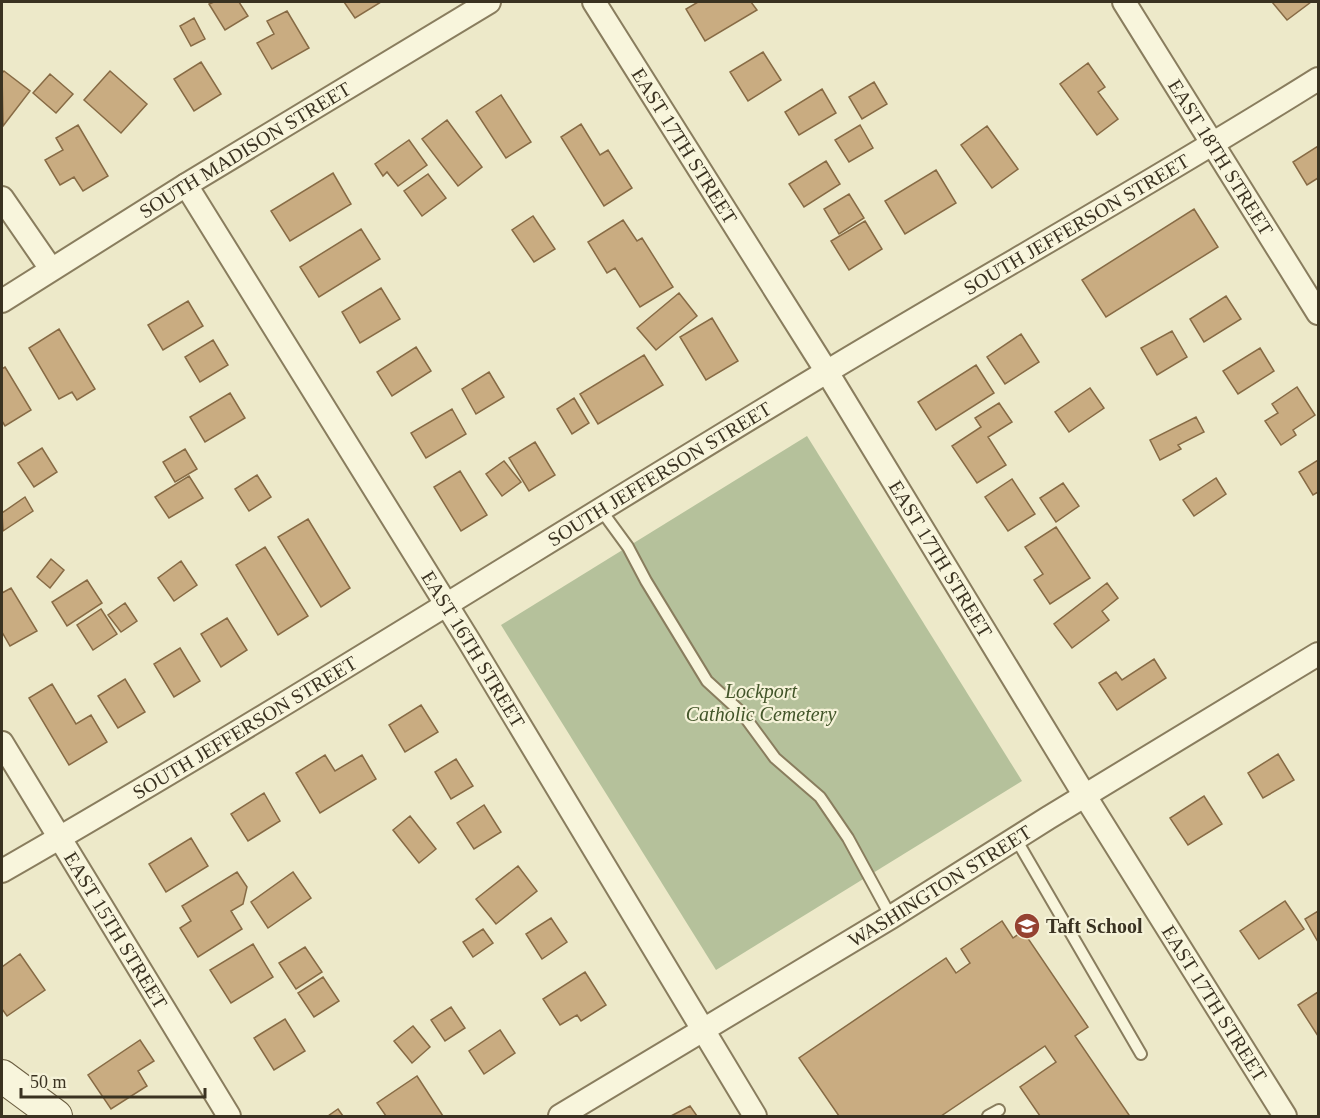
<svg xmlns="http://www.w3.org/2000/svg" width="1320" height="1118" font-family="'Times New Roman',serif">
	<style>
		.cemetery { fill: #b5c19b }
		.building { fill: #c9ac81; stroke: #876b45; stroke-width: 1.5 }
		.lines { fill: none; stroke-linecap: round; stroke-linejoin: round }
		.lane-casing { stroke: #897d5e; stroke-width: 14 }
		.street-casing { stroke: #897d5e; stroke-width: 26 }
		.secondary-casing { stroke: #6b5e41; stroke-width: 34 }
		.lane { stroke: #f8f5dc; stroke-width: 10 }
		.street { stroke: #f8f5dc; stroke-width: 22 }
		.secondary { stroke: #f8f5dc; stroke-width: 32 }
		.labels { text-anchor: middle; dominant-baseline: central; stroke-width: 4.5; stroke-linejoin: round; paint-order: stroke }
		.street-label { font-size: 20px; fill: #3a3221; stroke: #f5f2d8 }
		.park-label { font-size: 20px; font-style: italic; fill: #425529; stroke: #f5f2d8 }
		.poi-label { font-size: 20px; font-weight: bold; fill: #3a3221; stroke: #f5f2d8; text-anchor: start }
	</style>
	<rect width="100%" height="100%" fill="#ede9c9"/>
	<path class="cemetery" d="M 807,436 L 1022,781 L 716,970 L 501,625 Z"/>
	<path class="building" d="M 214,2 L 239,2 L 248,16 L 225,30 L 209,4 Z
		M 344,2 L 381,2 L 355,18 Z
		M 698,2 L 751,2 L 757,10 L 705,41 L 686,9 Z
		M 1272,2 L 1311,2 L 1287,20 Z
		M 287,11 L 309,48 L 272,69 L 257,43 L 274,34 L 267,21 Z
		M 194,18 L 205,39 L 191,46 L 180,26 Z
		M 763,52 L 781,80 L 748,101 L 730,72 Z
		M 201,62 L 221,94 L 194,111 L 174,79 Z
		M 1088,63 L 1105,87 L 1098,92 L 1118,119 L 1097,135 L 1060,84 Z
		M 4,71 L 30,91 L 3,126 L 2,73 Z
		M 110,71 L 147,104 L 121,133 L 84,100 Z
		M 50,74 L 73,94 L 56,113 L 33,93 Z
		M 874,82 L 887,104 L 862,119 L 849,97 Z
		M 822,89 L 836,113 L 799,135 L 785,112 Z
		M 501,95 L 531,142 L 506,158 L 476,112 Z
		M 447,120 L 482,167 L 458,186 L 422,139 Z
		M 581,124 L 600,155 L 608,150 L 632,188 L 604,206 L 561,137 Z
		M 78,125 L 108,176 L 83,191 L 74,177 L 60,185 L 45,160 L 63,150 L 56,138 Z
		M 860,125 L 873,148 L 849,162 L 835,140 Z
		M 987,126 L 1018,169 L 992,188 L 961,145 Z
		M 409,140 L 427,165 L 398,186 L 387,172 L 383,176 L 375,164 Z
		M 1318,146 L 1318,178 L 1307,185 L 1293,162 Z
		M 826,161 L 840,184 L 804,207 L 789,184 Z
		M 936,170 L 956,203 L 905,234 L 885,201 Z
		M 333,173 L 351,204 L 290,241 L 271,211 Z
		M 428,174 L 446,198 L 422,216 L 404,191 Z
		M 849,194 L 864,218 L 839,234 L 824,209 Z
		M 1194,209 L 1218,247 L 1106,317 L 1082,280 Z
		M 533,216 L 555,249 L 534,262 L 512,230 Z
		M 623,220 L 637,241 L 642,238 L 673,287 L 640,307 L 615,268 L 607,273 L 588,242 Z
		M 865,221 L 882,249 L 849,270 L 831,241 Z
		M 361,229 L 380,259 L 319,297 L 300,267 Z
		M 381,288 L 400,319 L 360,343 L 342,312 Z
		M 679,293 L 697,316 L 656,350 L 637,328 Z
		M 1226,296 L 1241,319 L 1204,342 L 1190,319 Z
		M 188,301 L 203,326 L 163,350 L 148,325 Z
		M 712,318 L 738,361 L 706,380 L 680,337 Z
		M 59,329 L 95,389 L 77,400 L 72,392 L 59,399 L 29,348 Z
		M 1172,331 L 1187,357 L 1157,375 L 1141,348 Z
		M 1021,334 L 1039,362 L 1005,384 L 987,357 Z
		M 213,340 L 228,365 L 200,382 L 185,357 Z
		M 416,347 L 431,371 L 392,396 L 377,372 Z
		M 1260,348 L 1274,371 L 1238,394 L 1223,371 Z
		M 644,355 L 663,385 L 598,424 L 580,394 Z
		M 976,365 L 994,393 L 936,430 L 918,402 Z
		M 5,367 L 31,410 L 5,426 L 2,421 L 2,369 Z
		M 489,372 L 504,397 L 476,414 L 462,389 Z
		M 1297,387 L 1315,415 L 1293,430 L 1296,435 L 1281,445 L 1265,421 L 1278,413 L 1272,404 Z
		M 1090,388 L 1104,408 L 1069,432 L 1055,412 Z
		M 230,393 L 245,418 L 205,442 L 190,417 Z
		M 574,398 L 589,423 L 572,434 L 557,409 Z
		M 999,403 L 1012,422 L 988,437 L 1006,465 L 977,483 L 952,446 L 981,427 L 975,418 Z
		M 452,409 L 466,434 L 426,458 L 411,433 Z
		M 1196,417 L 1204,432 L 1178,445 L 1181,449 L 1160,460 L 1150,440 Z
		M 535,442 L 555,475 L 529,491 L 509,458 Z
		M 42,448 L 57,472 L 34,487 L 18,463 Z
		M 185,449 L 197,469 L 175,482 L 163,462 Z
		M 1318,460 L 1318,492 L 1313,495 L 1299,472 Z
		M 504,461 L 521,482 L 502,496 L 486,474 Z
		M 460,471 L 487,515 L 461,531 L 434,487 Z
		M 257,475 L 271,497 L 249,511 L 235,489 Z
		M 189,476 L 203,498 L 169,518 L 155,497 Z
		M 1216,478 L 1226,494 L 1194,516 L 1183,500 Z
		M 1012,479 L 1035,514 L 1008,531 L 985,497 Z
		M 1063,483 L 1079,506 L 1056,522 L 1040,498 Z
		M 25,497 L 33,511 L 3,531 L 2,513 Z
		M 308,519 L 350,588 L 321,607 L 278,537 Z
		M 1056,527 L 1090,578 L 1050,604 L 1034,580 L 1043,574 L 1025,547 Z
		M 265,547 L 308,616 L 278,635 L 236,565 Z
		M 51,559 L 64,570 L 50,588 L 37,577 Z
		M 181,561 L 197,585 L 174,601 L 158,578 Z
		M 87,580 L 102,603 L 67,626 L 52,602 Z
		M 1107,583 L 1118,598 L 1102,611 L 1109,620 L 1072,648 L 1054,624 Z
		M 11,588 L 37,631 L 10,646 L 2,632 L 2,593 Z
		M 125,603 L 137,621 L 121,632 L 108,615 Z
		M 101,609 L 117,634 L 93,650 L 77,625 Z
		M 227,618 L 247,650 L 221,667 L 201,634 Z
		M 180,648 L 200,681 L 174,697 L 154,664 Z
		M 1154,659 L 1166,678 L 1117,710 L 1099,683 L 1116,672 L 1122,680 Z
		M 125,679 L 145,712 L 118,728 L 98,696 Z
		M 52,684 L 76,724 L 91,715 L 107,742 L 69,765 L 29,698 Z
		M 421,705 L 438,732 L 405,752 L 389,725 Z
		M 1278,754 L 1294,780 L 1263,798 L 1248,773 Z
		M 325,755 L 335,771 L 362,755 L 376,779 L 320,813 L 296,773 Z
		M 456,759 L 473,786 L 451,799 L 435,772 Z
		M 264,793 L 280,821 L 248,841 L 231,814 Z
		M 1204,796 L 1222,824 L 1188,845 L 1170,818 Z
		M 484,805 L 501,832 L 474,849 L 457,823 Z
		M 410,816 L 436,849 L 419,863 L 393,830 Z
		M 191,838 L 208,866 L 166,892 L 149,864 Z
		M 518,866 L 537,891 L 496,924 L 476,899 Z
		M 237,872 L 247,887 L 243,904 L 231,911 L 242,929 L 198,957 L 180,928 L 191,921 L 182,906 Z
		M 293,872 L 311,898 L 268,928 L 251,902 Z
		M 1285,901 L 1304,929 L 1259,959 L 1240,931 Z
		M 1318,911 L 1318,942 L 1305,919 Z
		M 551,918 L 567,942 L 542,959 L 526,934 Z
		M 1002,921 L 1013,938 L 1023,931 L 1088,1027 L 1075,1036 L 1129,1115 L 1127,1116 L 1040,1116 L 1020,1087 L 1056,1062 L 1045,1046 L 941,1116 L 839,1116 L 799,1058 L 946,958 L 956,973 L 970,963 L 961,949 Z
		M 483,929 L 493,943 L 473,957 L 463,942 Z
		M 253,944 L 273,977 L 231,1003 L 210,970 Z
		M 305,947 L 322,972 L 296,989 L 279,963 Z
		M 20,954 L 45,990 L 7,1016 L 2,1009 L 2,967 Z
		M 585,972 L 606,1005 L 581,1021 L 577,1015 L 560,1025 L 543,999 Z
		M 323,977 L 339,1001 L 314,1017 L 298,993 Z
		M 1318,992 L 1318,1036 L 1298,1005 Z
		M 451,1007 L 465,1028 L 445,1041 L 431,1020 Z
		M 285,1019 L 305,1051 L 274,1070 L 254,1038 Z
		M 413,1026 L 430,1047 L 412,1063 L 394,1041 Z
		M 500,1030 L 515,1053 L 484,1074 L 469,1051 Z
		M 140,1040 L 154,1061 L 138,1071 L 147,1086 L 111,1109 L 88,1075 Z
		M 417,1076 L 443,1116 L 386,1116 L 377,1103 Z
		M 690,1106 L 697,1116 L 671,1116 Z
		M 338,1109 L 343,1116 L 328,1116 Z"/>
	<g class="lines">
		<g class="lane-casing">
			<path id="lane" d="M 601,510 L 628,547 L 646,581 L 707,681 L 742,713 L 775,758 L 820,797 L 848,838 L 891,917
				M 1016,839 L 1141,1054
				M 988,1116 L 999,1110"/>
		</g>
		<g class="street-casing">
			<g id="street">
				<path id="s1" d="M 594,2 L 827,372 L 1085,796 L 1285,1116"/>
				<path id="s2" d="M 1124,2 L 1318,313"/>
				<path id="s3" d="M 186,185 L 469,641 L 755,1116"/>
				<path d="M 2,198 L 51,269"/>
				<path id="s4" d="M 2,301 L 186,185 L 489,2"/>
				<path id="s5" d="M 2,743 L 229,1116"/>
				<path id="s6" d="M 2,871 C 281,711 552,537 828,371 C 991,273 1157,180 1318,79"/>
				<path id="s7" d="M 560,1116 L 891,917 L 1048,818 L 1318,654"/>
			</g>
		</g>
		<g class="secondary-casing">
			<path id="secondary" d="M 2,1076 L 56,1116"/>
		</g>
		<use href="#lane" class="lane"/>
		<use href="#street" class="street"/>
		<use href="#secondary" class="secondary"/>
	</g>
	<defs>
		<g id="school-disc" transform="scale(1.35)"><circle r="9.5" fill="#954231" stroke="#f5f2d8"/><path d="M0-5L7-2L0 1L-7-2ZM-4 1L0 2.5L4 1V4Q0 6-4 4Z" fill="#fff"/></g>
	</defs>
	<g fill-rule="evenodd">
		<use href="#school-disc" x="1027" y="926"/>
	</g>
	<g class="labels">
		<g class="street-label">
			<text stroke="none"><textPath href="#s1" startOffset="170">EAST 17TH STREET</textPath></text>
			<text stroke="none"><textPath href="#s4" startOffset="286">SOUTH MADISON STREET</textPath></text>
			<text stroke="none"><textPath href="#s2" startOffset="183">EAST 18TH STREET</textPath></text>
			<text stroke="none"><textPath href="#s6" startOffset="1254">SOUTH JEFFERSON STREET</textPath></text>
			<text stroke="none"><textPath href="#s6" startOffset="768">SOUTH JEFFERSON STREET</textPath></text>
			<text stroke="none"><textPath href="#s1" startOffset="656">EAST 17TH STREET</textPath></text>
			<text stroke="none"><textPath href="#s3" startOffset="546">EAST 16TH STREET</textPath></text>
			<text stroke="none"><textPath href="#s6" startOffset="282">SOUTH JEFFERSON STREET</textPath></text>
			<text stroke="none"><textPath href="#s7" startOffset="444">WASHINGTON STREET</textPath></text>
			<text stroke="none"><textPath href="#s5" startOffset="219">EAST 15TH STREET</textPath></text>
			<text stroke="none"><textPath href="#s1" startOffset="1178">EAST 17TH STREET</textPath></text>
		</g>
		<g class="park-label">
			<text x="761" y="691">Lockport<tspan x="761" dy="23">Catholic Cemetery</tspan></text>
		</g>
		<g class="poi-label">
			<text x="1046" y="926">Taft School</text>
		</g>
	</g>
	<rect width="1320" height="1118" fill="none" stroke="#3a3221" stroke-width="6"/>
	<path d="M21 1088v9h184v-9" fill="none" stroke="#3a3221" stroke-width="3"/>
	<text x="30" y="1088" font-size="18" fill="#3a3221" stroke="#f5f2d8" stroke-width="4.5" paint-order="stroke">50 m</text>
</svg>
